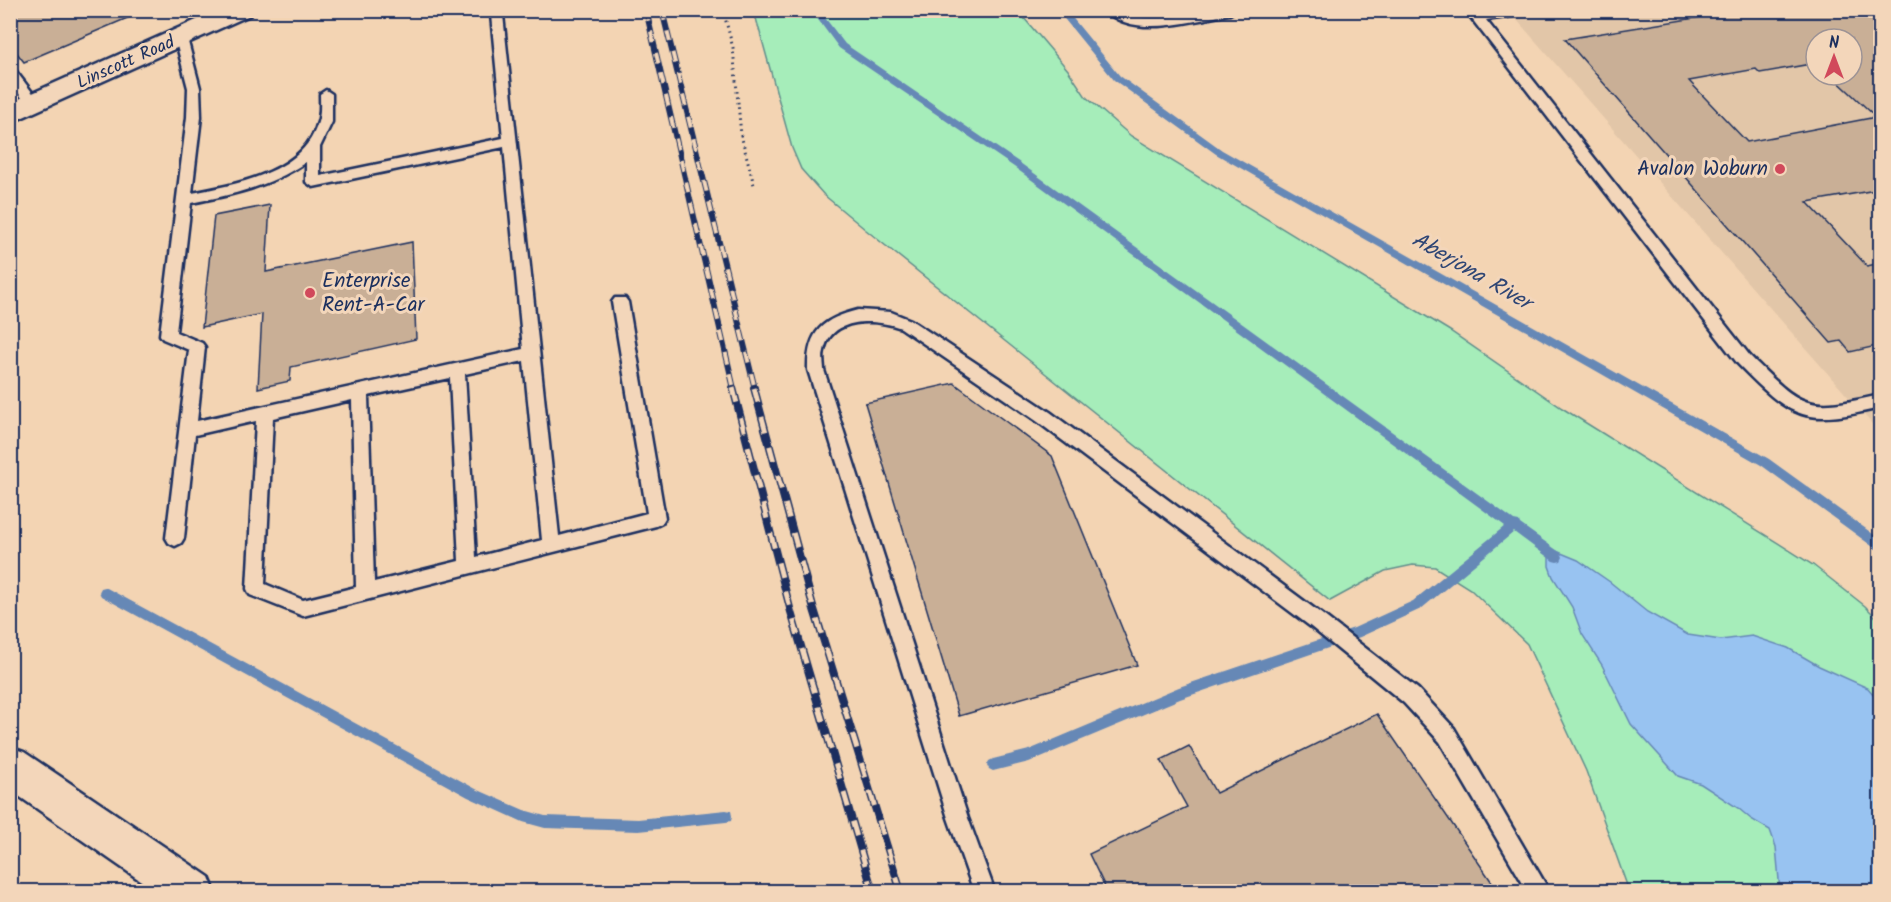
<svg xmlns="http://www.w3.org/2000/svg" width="1891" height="902" font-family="Kalam,sans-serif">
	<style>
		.built { fill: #e2c6a8; fill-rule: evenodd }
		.green { fill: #a6edba; stroke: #608e8c; stroke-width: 1.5 }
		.water { fill: #98c3f1; stroke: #6688b6; stroke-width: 1.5 }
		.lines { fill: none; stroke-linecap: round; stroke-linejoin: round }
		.stream { fill: #6688b6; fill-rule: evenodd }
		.building { fill: #c9af96; stroke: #1b2f5e; stroke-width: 1.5; fill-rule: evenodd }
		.service-casing { stroke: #1b2f5e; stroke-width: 5 }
		.minor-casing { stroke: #1b2f5e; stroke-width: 5 }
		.secondary-casing { stroke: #1b2f5e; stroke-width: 5 }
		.path { stroke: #1b2f5e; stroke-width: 3; stroke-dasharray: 1.5 4; stroke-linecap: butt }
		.service { fill: #f3d6ba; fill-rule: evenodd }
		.minor { fill: #f3d6ba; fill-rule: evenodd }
		.secondary { fill: #f3d6ba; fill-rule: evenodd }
		.rail-far1-casing { stroke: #1b2f5e; stroke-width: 6 }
		.rail-casing { stroke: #1b2f5e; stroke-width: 8 }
		.rail-far1 { stroke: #f3d6ba; stroke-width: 4; stroke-dasharray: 11; stroke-linecap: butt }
		.rail { stroke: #f3d6ba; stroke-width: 5; stroke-dasharray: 15; stroke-linecap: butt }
		.poi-dot { fill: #d1495b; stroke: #f3d6ba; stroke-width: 2 }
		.labels { text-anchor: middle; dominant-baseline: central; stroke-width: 6; stroke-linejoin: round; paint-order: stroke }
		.far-street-label { font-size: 18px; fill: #1b2f5e; stroke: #f3d6ba }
		.poi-label { font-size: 21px; fill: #1b2f5e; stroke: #f3d6ba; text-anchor: end }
		.water-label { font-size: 22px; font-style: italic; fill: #2e4574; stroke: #f3d6ba }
	</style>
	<rect width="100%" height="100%" fill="#f3d4b3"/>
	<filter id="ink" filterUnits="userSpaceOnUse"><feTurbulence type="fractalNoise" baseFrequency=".0167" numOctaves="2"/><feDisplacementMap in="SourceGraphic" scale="12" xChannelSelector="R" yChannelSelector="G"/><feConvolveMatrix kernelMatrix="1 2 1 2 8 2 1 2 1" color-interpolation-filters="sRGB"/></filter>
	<g filter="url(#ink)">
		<path class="built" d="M 1509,11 L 1880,11 L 1880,433 ZM 1816,39 L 1852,39 L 1852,75 L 1816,75 Z"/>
		<path class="green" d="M 754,11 L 1018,11 L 1068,70 L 1086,97 L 1131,136 L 1450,331 L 1562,408 L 1813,565 L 1865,606 L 1880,621 L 1880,891 L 1629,891 L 1586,771 L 1527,644 L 1470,589 L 1435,567 L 1413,565 L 1385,571 L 1330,601 L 866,230 L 824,195 L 801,169 L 792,148 Z"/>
		<path class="water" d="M 1549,548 L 1578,560 L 1610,582 L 1647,612 L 1688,635 L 1721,640 L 1752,636 L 1788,648 L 1819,666 L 1868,688 L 1880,702 L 1880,891 L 1780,891 L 1776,847 L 1770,830 L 1751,819 L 1738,808 L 1701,784 L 1678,776 L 1631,724 L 1602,665 L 1582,634 L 1572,607 L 1553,577 L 1549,566 Z"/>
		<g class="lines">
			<path class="stream" d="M 811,10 L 819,10 L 845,44 L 1020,163 L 1514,520 L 1519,521 L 1520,524 L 1561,553 L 1563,557 L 1561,561 L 1557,562 L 1553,561 L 1514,532 L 1421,609 L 1360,637 L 1180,699 L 1029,762 L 993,771 L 989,769 L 987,765 L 989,761 L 993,759 L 1029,750 L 1179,687 L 1354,628 L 1413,601 L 1505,526 L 1014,167 L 839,48 Z
				M 1057,10 L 1066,10 L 1120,76 L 1222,150 L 1769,459 L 1880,539 L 1880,550 L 1876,549 L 1761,465 L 1216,154 L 1114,80 Z
				M 105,587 L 476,789 L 524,810 L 545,816 L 638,819 L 726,810 L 731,811 L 732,816 L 731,821 L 726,822 L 638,831 L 545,828 L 523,822 L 468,797 L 101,596 L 99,592 L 101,588 Z"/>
		</g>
		<path class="building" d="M 10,10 L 144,10 L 144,11 L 24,62 L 10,44 Z
			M 1745,10 L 1881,10 L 1881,189 L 1807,202 L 1867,266 L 1881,263 L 1881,345 L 1850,352 L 1841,341 L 1831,343 L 1565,39 ZM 1816,39 L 1852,39 L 1852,75 L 1831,75 L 1876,117 L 1747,142 L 1689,81 L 1756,69 L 1760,73 L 1816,63 Z
			M 270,205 L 266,272 L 412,242 L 416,339 L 291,367 L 290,381 L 258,388 L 262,314 L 202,327 L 214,216 Z
			M 954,383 L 1052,456 L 1137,665 L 959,716 L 865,403 Z
			M 1377,714 L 1498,891 L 1107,891 L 1089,854 L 1187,807 L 1161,760 L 1189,746 L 1216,793 Z"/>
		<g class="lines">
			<g class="service-casing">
				<path id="service" d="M 1105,10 C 1122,10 1134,18 1151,18 C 1180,18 1206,10 1236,10 L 1230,14 C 1195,20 1133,40 1105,10 Z
					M 1465,10 L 1478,10 L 1480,14 L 1500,10 L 1533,10 L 1527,14 L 1486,20 L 1750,356 C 1803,409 1807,412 1880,395 L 1880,408 C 1804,426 1793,420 1738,364 Z
					M 497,11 L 503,15 L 559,536 L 647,513 L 612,302 L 615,298 L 625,298 L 628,302 L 665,518 L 662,523 L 656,526 L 303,616 L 250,595 L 247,589 L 256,421 L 195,435 L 184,538 L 181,543 L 175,546 L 169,543 L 166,538 L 189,350 L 163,339 L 160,335 L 187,117 L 188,88 L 175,38 L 181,34 L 187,38 L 200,88 L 201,117 L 192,193 C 237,184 304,173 318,122 C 321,113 320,103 320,94 L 326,90 L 332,94 L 332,122 L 320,147 L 320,176 L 503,138 L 491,15 ZM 504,147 L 523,349 L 197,421 L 205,347 L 202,343 L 176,332 L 191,203 C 232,195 272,186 306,162 L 306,182 L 313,187 ZM 524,361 L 542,540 L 476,557 L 465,374 ZM 450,378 L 459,561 L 374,582 L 368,396 ZM 352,400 L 356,587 L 303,600 L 265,584 L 273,418 Z
					M 10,69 L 15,70 L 39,101 L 41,104 L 39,107 L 29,107 L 10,82 Z
					M 858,310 L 891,312 L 911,320 L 1050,412 L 1323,615 L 1418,689 L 1454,728 L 1550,892 L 1528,892 L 1440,742 L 1404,703 L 1311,627 L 1038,422 L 901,328 C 876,319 831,316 824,351 C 822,357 824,364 824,370 L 968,818 L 995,892 L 974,892 L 948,818 L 808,370 C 807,332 822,319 858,310 Z"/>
			</g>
			<g class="minor-casing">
				<path id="minor" d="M 219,10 L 253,10 L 250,15 L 10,123 L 10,103 Z"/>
			</g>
			<g class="secondary-casing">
				<path id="secondary" d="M 10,747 L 24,752 L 209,877 L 215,892 L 157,892 L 10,790 Z"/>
			</g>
			<path class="path" d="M 723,10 L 733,48 L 741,135 L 754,185"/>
			<use href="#service" class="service"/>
			<use href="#minor" class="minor"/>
			<use href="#secondary" class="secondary"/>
			<g class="rail-far1-casing">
				<path id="rail-far1" d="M 646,10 L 734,389
					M 662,10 L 755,389"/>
			</g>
			<g class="rail-casing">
				<path id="rail" d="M 733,388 L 791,612 L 873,892
					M 754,388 L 813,606 L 901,892"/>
			</g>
			<use href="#rail-far1" class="rail-far1"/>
			<use href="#rail" class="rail"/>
		</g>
	</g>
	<g class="poi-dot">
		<circle cx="1780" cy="169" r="6"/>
		<circle cx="310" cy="293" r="6"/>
	</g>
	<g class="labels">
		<g class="far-street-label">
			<text transform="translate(126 63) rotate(-24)">Linscott Road</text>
		</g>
		<g class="poi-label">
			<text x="1768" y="169">Avalon Woburn</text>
			<text x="322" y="281" text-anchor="start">Enterprise<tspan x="322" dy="24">Rent-A-Car</tspan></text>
		</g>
		<g class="water-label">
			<text transform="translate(1471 272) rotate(30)">Aberjona River</text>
		</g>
	</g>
	<rect width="1891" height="902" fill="none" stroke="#f3d6ba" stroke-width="36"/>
	<rect x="18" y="18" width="1855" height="866" fill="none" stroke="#1b2f5e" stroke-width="2" filter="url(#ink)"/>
	<g transform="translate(1834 57)"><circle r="28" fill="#f3d6ba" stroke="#9d9395" stroke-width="1.5"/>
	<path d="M0-4.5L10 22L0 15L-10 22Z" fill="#d1495b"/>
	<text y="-9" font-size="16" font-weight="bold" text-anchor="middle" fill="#1b2f5e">N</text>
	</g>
</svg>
